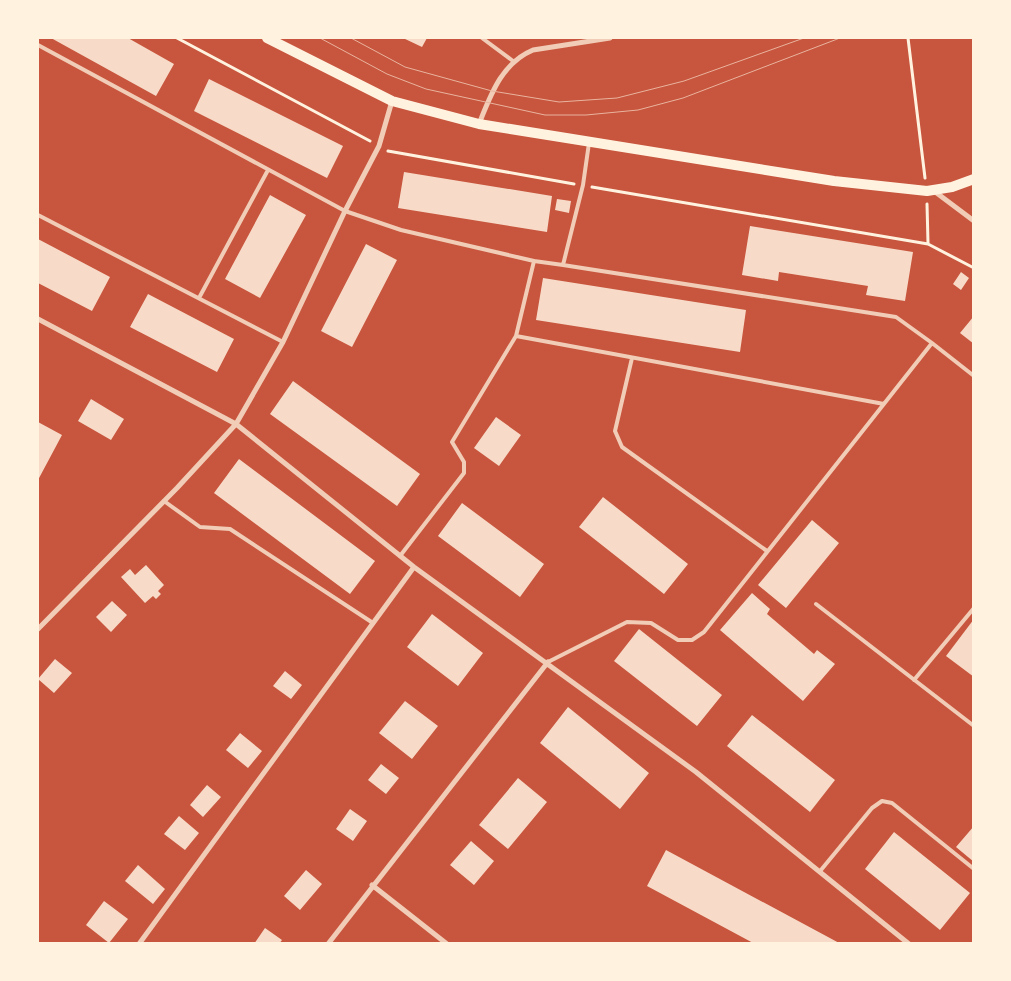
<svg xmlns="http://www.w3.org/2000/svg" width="1011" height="981" font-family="'PT Serif',serif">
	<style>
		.building { fill: #f7dbc8 }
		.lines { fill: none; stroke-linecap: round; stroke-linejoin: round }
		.path { stroke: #fff3e0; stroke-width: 3 }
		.service { stroke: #f1ccb7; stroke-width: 4 }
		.minor { stroke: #f1ccb7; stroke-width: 5 }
		.secondary { stroke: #fff3e0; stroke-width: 10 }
		.tram { stroke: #e9b49f; stroke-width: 1 }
	</style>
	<rect width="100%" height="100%" fill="#c8553d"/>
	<path class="building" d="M 51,38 L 128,38 L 174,64 L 156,96 Z
		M 403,38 L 427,38 L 422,47 Z
		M 209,79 L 343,146 L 327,178 L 194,111 Z
		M 404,172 L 552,196 L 547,232 L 398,208 Z
		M 270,195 L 306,215 L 260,298 L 225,279 Z
		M 557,199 L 571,201 L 569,213 L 555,210 Z
		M 750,226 L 913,252 L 905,301 L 866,295 L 868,286 L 779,272 L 778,281 L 742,275 Z
		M 38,239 L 110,277 L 92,311 L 38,283 Z
		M 366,244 L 397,260 L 352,347 L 321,331 Z
		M 961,272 L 969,278 L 961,290 L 953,284 Z
		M 543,278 L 746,310 L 740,352 L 536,320 Z
		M 148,294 L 234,339 L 217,372 L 130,327 Z
		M 974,316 L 974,344 L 960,333 Z
		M 293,381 L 420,474 L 397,506 L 270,414 Z
		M 91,399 L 124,419 L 111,440 L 78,421 Z
		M 496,417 L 521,435 L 499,466 L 474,448 Z
		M 38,422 L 62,435 L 38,480 Z
		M 239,459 L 375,561 L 350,594 L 214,493 Z
		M 603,497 L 688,564 L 664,594 L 579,527 Z
		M 462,503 L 544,564 L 520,597 L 438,536 Z
		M 812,520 L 839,543 L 786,608 L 758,585 Z
		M 146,565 L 164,585 L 158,591 L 161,594 L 156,599 L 153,596 L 145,603 L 121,577 L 130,569 L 135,575 Z
		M 752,593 L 770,609 L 767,614 L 814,654 L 817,650 L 835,664 L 803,701 L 720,630 Z
		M 112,601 L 127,615 L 111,632 L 96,617 Z
		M 432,614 L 483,653 L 458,686 L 407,647 Z
		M 974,619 L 974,677 L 946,656 Z
		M 639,629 L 722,695 L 697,726 L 614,661 Z
		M 55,659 L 72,673 L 54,693 L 38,679 Z
		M 285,671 L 302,685 L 291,699 L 273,686 Z
		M 405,701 L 438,726 L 412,759 L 379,733 Z
		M 568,707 L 649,773 L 620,809 L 540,743 Z
		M 752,715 L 835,780 L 810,812 L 727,746 Z
		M 240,733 L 262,751 L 248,768 L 226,750 Z
		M 381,764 L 399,778 L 386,794 L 368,780 Z
		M 518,778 L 547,802 L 508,849 L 479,825 Z
		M 207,785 L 221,797 L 203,817 L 190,805 Z
		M 350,809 L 367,821 L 353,841 L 336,829 Z
		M 179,816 L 199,833 L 185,850 L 164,834 Z
		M 974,826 L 974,862 L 956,847 Z
		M 894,832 L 970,893 L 940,930 L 865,869 Z
		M 471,841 L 494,861 L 474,885 L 450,865 Z
		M 666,850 L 841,944 L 755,944 L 647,886 Z
		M 138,865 L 165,889 L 153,904 L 125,881 Z
		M 306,870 L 322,884 L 300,910 L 284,896 Z
		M 104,901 L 128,919 L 109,943 L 86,925 Z
		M 265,928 L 282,940 L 279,944 L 254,944 Z"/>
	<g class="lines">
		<path class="path" d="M 177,38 L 370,141
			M 908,38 L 925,178
			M 388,151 L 574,184
			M 592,187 L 928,244 L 974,268
			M 927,204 L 928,243"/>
		<path class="service" d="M 482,38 L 513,61
			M 38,45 L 345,211 L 401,230 L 534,261
			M 38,215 L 283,342
			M 563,265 L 896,317 L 932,343
			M 199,298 L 268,170
			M 516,336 L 884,404
			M 632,358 L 615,431 L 622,447 L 767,551
			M 164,501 L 200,527 L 230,529 L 373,623
			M 400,556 L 464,473 L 464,462 L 452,442 L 516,336 L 534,261 L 563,265 L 583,185 L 589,143
			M 816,604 L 974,726
			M 548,662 L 627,622 L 651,623 L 678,640 L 692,640 L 704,632 L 932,343 L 974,376
			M 914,680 L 974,608
			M 821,870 L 872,808 L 882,801 L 892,803 L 974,869"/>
		<path class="minor" d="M 479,124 C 491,94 502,63 533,50 L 610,38
			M 934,191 L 974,221
			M 38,319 L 236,424 L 414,567 L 696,772 L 909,944
			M 38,629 L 177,488 L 236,424 L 283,342 L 345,211 L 379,146 L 392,101
			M 372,885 L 447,944
			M 139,944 L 414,567
			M 328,944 L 548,662"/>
		<path class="secondary" d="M 267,38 L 392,101 L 479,124 L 834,181 L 927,191 L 952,187 L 974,179"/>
		<path class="tram" d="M 320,38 L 387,74 L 426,89 L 545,115 L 586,115 L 638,110 L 683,98 L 840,38
			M 351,38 L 405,67 L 492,91 L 559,102 L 617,98 L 684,81 L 804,38"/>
	</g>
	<rect width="1011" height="981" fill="none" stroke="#fff3e0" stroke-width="78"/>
</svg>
